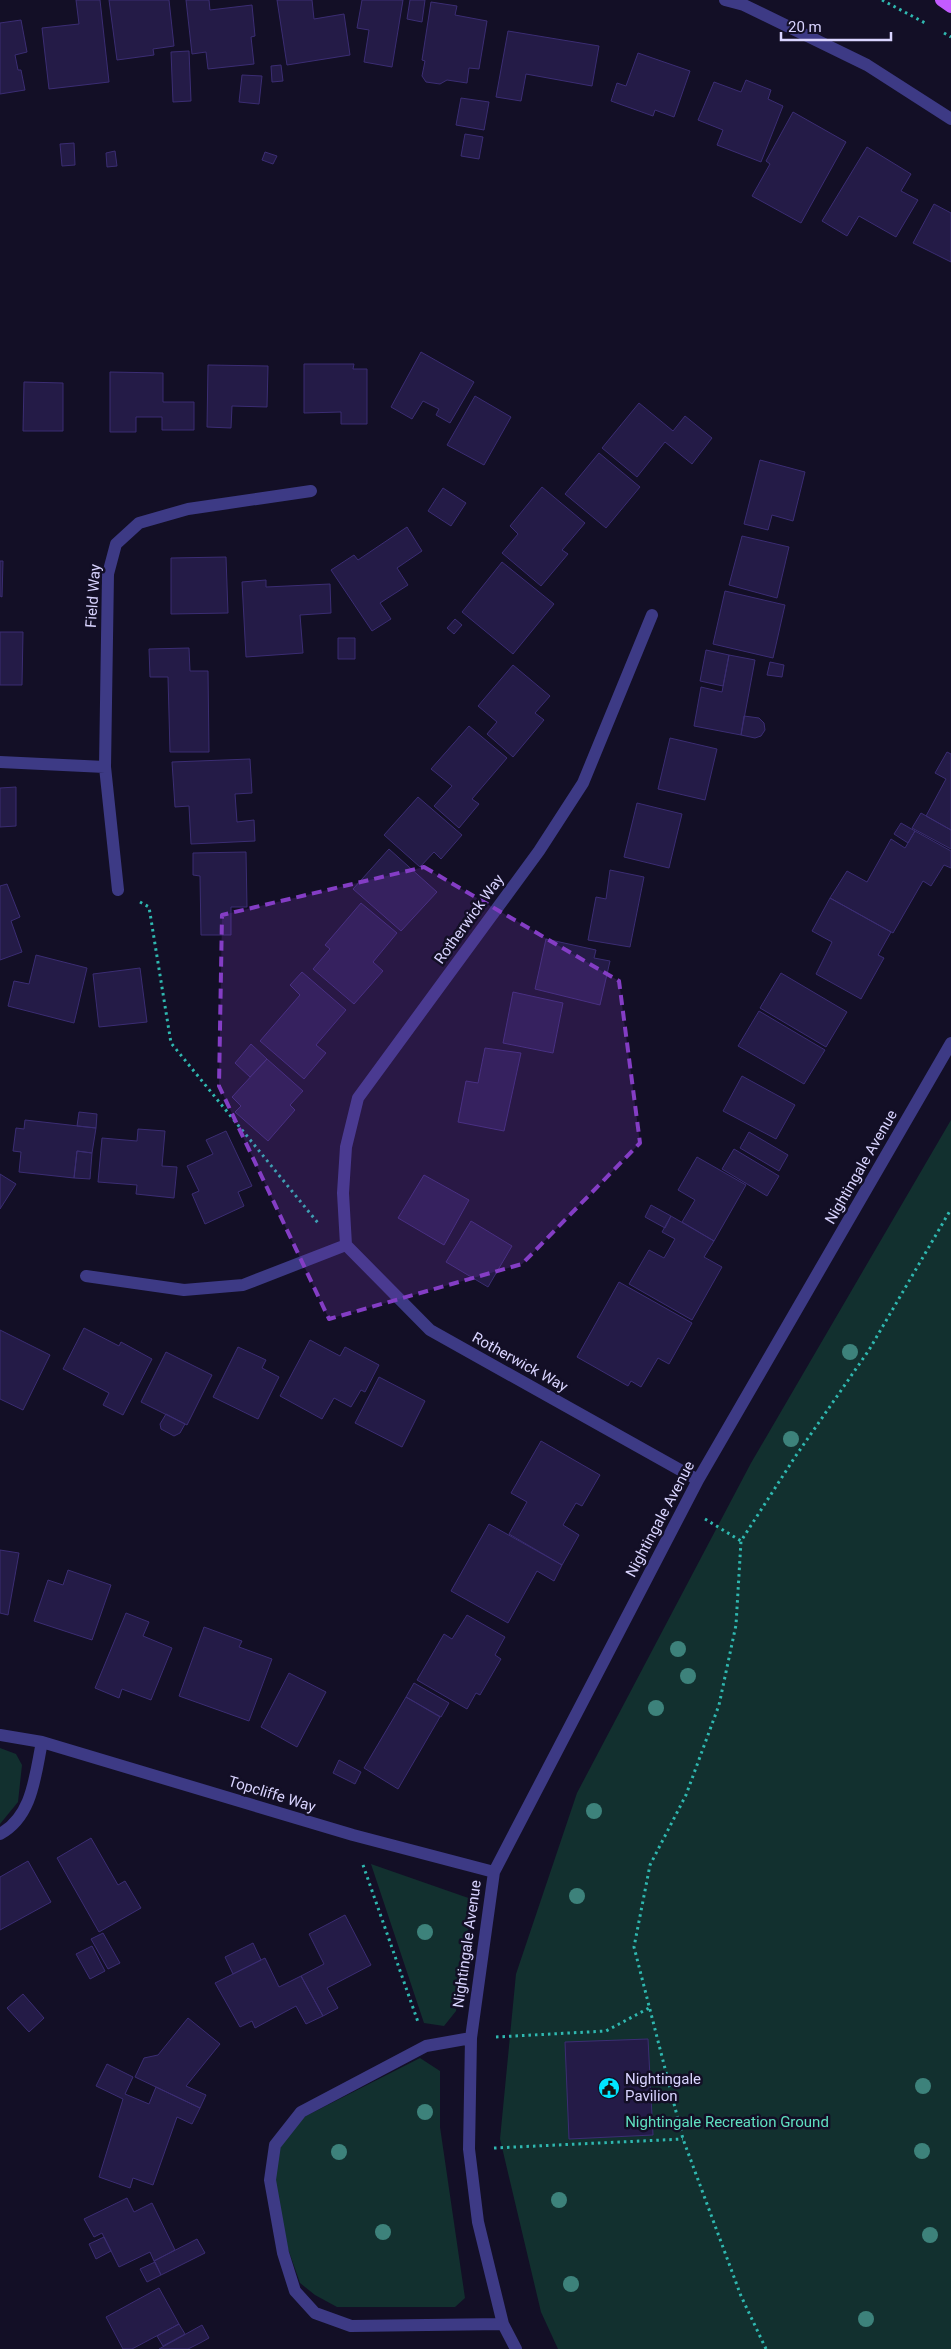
<svg xmlns="http://www.w3.org/2000/svg" width="951" height="2349" font-family="Roboto,sans-serif">
	<style>
		.green { fill: #12302f }
		.building { fill: #241b47; stroke: #3b2d73 }
		.lines { fill: none; stroke-linecap: round; stroke-linejoin: round }
		.path { stroke: #2fb8b0; stroke-width: 3; stroke-dasharray: 2.5 4; stroke-linecap: butt }
		.minor { stroke: #3d3a85; stroke-width: 12 }
		.primary { stroke: #c25bff; stroke-width: 12 }
		.tree { fill: #3d827b }
		.marked { fill: #843dc5; fill-opacity: 0.2; stroke: #843dc5; stroke-width: 4; stroke-dasharray: 10 6; stroke-linejoin: round }
		.labels { text-anchor: middle; dominant-baseline: central; stroke-width: 5; stroke-linejoin: round; paint-order: stroke }
		.street-label { font-size: 15px; fill: #d9d4ff; stroke: #130f26 }
		.poi-label { font-size: 15px; fill: #d9d4ff; stroke: #130f26; text-anchor: start }
		.park-label { font-size: 15px; fill: #5fe0c0; stroke: #130f26 }
	</style>
	<rect width="100%" height="100%" fill="#130f26"/>
	<path class="green" d="M 951,1120 L 951,2349 L 558,2349 L 541,2312 L 500,2139 L 516,1974 L 577,1793 L 751,1463 Z
		M 0,1748 L 16,1754 L 22,1765 L 18,1802 L 0,1824 Z
		M 371,1864 L 477,1901 L 464,1944 L 456,2011 L 444,2026 L 424,2023 Z
		M 420,2058 L 440,2071 L 440,2127 L 465,2298 L 455,2307 L 337,2307 L 315,2295 L 300,2283 L 287,2246 L 274,2181 L 279,2146 L 302,2118 Z"/>
	<path class="building" d="M 76,0 L 100,0 L 109,82 L 49,89 L 42,28 L 79,24 Z
		M 109,0 L 169,0 L 174,46 L 153,49 L 154,55 L 117,60 Z
		M 186,0 L 209,0 L 210,10 L 252,5 L 255,36 L 251,37 L 254,64 L 208,69 L 206,52 L 192,54 Z
		M 277,0 L 312,0 L 314,19 L 344,14 L 350,55 L 287,65 Z
		M 362,0 L 403,0 L 392,67 L 364,62 L 369,30 L 357,28 Z
		M 410,0 L 425,0 L 422,22 L 407,19 Z
		M 431,2 L 457,6 L 455,15 L 487,21 L 479,69 L 469,68 L 467,83 L 447,80 L 440,84 L 426,82 L 422,76 L 425,61 L 422,60 Z
		M 21,20 L 27,52 L 15,55 L 18,70 L 21,70 L 25,90 L 0,94 L 0,23 Z
		M 508,31 L 599,46 L 592,86 L 526,74 L 521,101 L 496,97 Z
		M 189,51 L 191,101 L 173,102 L 171,52 Z
		M 638,53 L 690,71 L 674,117 L 655,110 L 653,116 L 611,101 L 617,83 L 626,86 Z
		M 281,65 L 283,81 L 272,82 L 271,66 Z
		M 242,75 L 262,76 L 259,104 L 239,102 Z
		M 746,80 L 771,90 L 768,99 L 783,106 L 761,162 L 717,145 L 723,130 L 698,120 L 714,82 L 741,92 Z
		M 461,98 L 489,102 L 484,130 L 456,125 Z
		M 793,112 L 846,142 L 801,223 L 752,196 L 770,164 L 766,161 Z
		M 465,134 L 483,137 L 479,159 L 461,156 Z
		M 74,143 L 75,165 L 62,166 L 60,144 Z
		M 867,147 L 911,174 L 901,191 L 918,200 L 896,237 L 859,216 L 847,236 L 822,221 Z
		M 115,151 L 117,166 L 107,167 L 106,153 Z
		M 265,152 L 277,156 L 273,164 L 262,160 Z
		M 934,204 L 951,213 L 951,262 L 913,243 Z
		M 421,352 L 474,382 L 450,423 L 436,415 L 439,409 L 423,401 L 412,419 L 391,407 Z
		M 304,364 L 354,364 L 353,369 L 367,369 L 367,424 L 341,424 L 341,412 L 304,413 Z
		M 208,365 L 268,366 L 267,407 L 232,406 L 231,428 L 207,427 Z
		M 110,372 L 163,373 L 163,402 L 194,402 L 194,430 L 162,430 L 162,417 L 136,417 L 136,432 L 110,432 Z
		M 24,382 L 63,383 L 63,431 L 23,431 Z
		M 475,396 L 511,417 L 484,465 L 447,445 Z
		M 639,403 L 673,431 L 685,416 L 712,438 L 692,464 L 665,442 L 637,477 L 602,448 Z
		M 599,453 L 640,487 L 606,528 L 565,494 Z
		M 760,460 L 805,472 L 793,521 L 772,515 L 768,530 L 744,524 Z
		M 542,487 L 585,523 L 562,550 L 568,554 L 541,586 L 502,553 L 518,534 L 510,526 Z
		M 443,488 L 466,503 L 451,526 L 428,511 Z
		M 407,527 L 422,551 L 397,568 L 408,585 L 380,603 L 391,619 L 372,631 L 331,570 L 354,555 L 358,560 Z
		M 742,536 L 789,547 L 777,598 L 729,585 Z
		M 226,557 L 228,613 L 171,614 L 171,558 Z
		M 0,561 L 3,561 L 2,597 L 0,596 Z
		M 502,562 L 554,604 L 513,654 L 462,612 Z
		M 266,580 L 266,587 L 330,584 L 331,613 L 300,615 L 303,653 L 246,657 L 242,582 Z
		M 725,591 L 785,605 L 773,658 L 713,644 Z
		M 455,619 L 462,625 L 454,634 L 447,628 Z
		M 0,632 L 23,632 L 22,685 L 0,685 Z
		M 338,638 L 355,638 L 355,659 L 338,659 Z
		M 189,648 L 190,671 L 208,671 L 209,752 L 170,752 L 168,677 L 150,677 L 149,649 Z
		M 706,650 L 729,655 L 723,686 L 700,681 Z
		M 729,655 L 755,660 L 741,735 L 694,726 L 701,687 L 722,692 Z
		M 770,662 L 784,665 L 782,677 L 767,675 Z
		M 513,665 L 550,696 L 535,713 L 544,720 L 513,757 L 487,734 L 497,722 L 478,706 Z
		M 744,716 L 759,718 L 764,723 L 765,730 L 761,736 L 755,738 L 741,735 Z
		M 469,726 L 507,758 L 472,799 L 479,804 L 459,828 L 434,806 L 452,786 L 431,769 Z
		M 670,738 L 717,749 L 705,800 L 658,789 Z
		M 947,752 L 951,754 L 951,830 L 926,816 L 946,779 L 935,773 Z
		M 250,759 L 252,793 L 235,794 L 237,822 L 254,820 L 255,841 L 191,844 L 189,806 L 175,807 L 172,762 Z
		M 16,787 L 16,826 L 0,827 L 0,788 Z
		M 418,797 L 462,835 L 441,859 L 434,852 L 420,867 L 384,835 Z
		M 637,803 L 682,814 L 669,868 L 624,857 Z
		M 921,813 L 951,830 L 951,849 L 912,828 Z
		M 901,823 L 915,831 L 908,843 L 894,834 Z
		M 915,831 L 951,851 L 951,868 L 944,865 L 931,886 L 923,881 L 893,933 L 830,898 L 847,871 L 867,882 L 891,839 L 905,848 Z
		M 389,849 L 437,892 L 401,931 L 353,889 Z
		M 246,852 L 247,907 L 231,907 L 231,935 L 201,935 L 200,876 L 193,875 L 193,853 Z
		M 610,870 L 644,877 L 630,947 L 588,940 L 596,897 L 606,899 Z
		M 7,884 L 20,917 L 11,921 L 22,952 L 0,960 L 0,886 Z
		M 830,898 L 891,932 L 878,955 L 884,958 L 861,999 L 816,974 L 832,942 L 812,931 Z
		M 361,903 L 397,933 L 373,962 L 383,971 L 354,1004 L 313,969 L 330,949 L 325,945 Z
		M 546,939 L 596,950 L 594,958 L 610,961 L 600,1005 L 535,989 Z
		M 36,955 L 87,968 L 74,1023 L 8,1006 L 14,981 L 29,984 Z
		M 140,968 L 147,1022 L 99,1027 L 93,974 Z
		M 302,972 L 346,1010 L 316,1045 L 326,1053 L 304,1079 L 260,1041 L 300,995 L 290,985 Z
		M 781,973 L 847,1012 L 826,1047 L 760,1008 Z
		M 513,992 L 563,1003 L 553,1053 L 503,1043 Z
		M 759,1011 L 825,1050 L 804,1084 L 738,1046 Z
		M 251,1044 L 267,1059 L 250,1077 L 235,1063 Z
		M 485,1048 L 521,1053 L 504,1131 L 458,1122 L 466,1081 L 478,1083 Z
		M 267,1059 L 303,1091 L 290,1105 L 295,1110 L 268,1141 L 235,1112 L 241,1106 L 232,1097 Z
		M 742,1076 L 795,1105 L 776,1139 L 723,1111 Z
		M 79,1112 L 97,1114 L 96,1128 L 77,1126 Z
		M 25,1120 L 96,1128 L 92,1153 L 77,1151 L 74,1178 L 19,1172 L 21,1152 L 13,1151 L 16,1128 L 24,1129 Z
		M 138,1129 L 165,1131 L 162,1166 L 177,1167 L 174,1198 L 136,1194 L 137,1185 L 98,1182 L 102,1138 L 137,1141 Z
		M 226,1131 L 252,1186 L 238,1192 L 244,1206 L 205,1224 L 192,1194 L 199,1191 L 187,1166 L 213,1154 L 206,1140 Z
		M 749,1132 L 788,1155 L 779,1171 L 740,1148 Z
		M 734,1149 L 779,1176 L 767,1196 L 722,1169 Z
		M 77,1151 L 92,1153 L 90,1179 L 74,1178 Z
		M 697,1157 L 746,1185 L 714,1241 L 682,1222 L 695,1200 L 678,1190 Z
		M 0,1174 L 16,1184 L 0,1209 Z
		M 424,1175 L 469,1200 L 444,1245 L 398,1218 Z
		M 651,1205 L 671,1216 L 665,1228 L 645,1217 Z
		M 671,1216 L 714,1241 L 704,1257 L 722,1267 L 692,1320 L 629,1284 L 649,1250 L 664,1258 L 675,1239 L 662,1232 Z
		M 471,1221 L 512,1246 L 488,1287 L 446,1262 Z
		M 619,1282 L 692,1323 L 669,1364 L 658,1358 L 641,1387 L 631,1381 L 628,1386 L 577,1357 Z
		M 84,1328 L 119,1346 L 121,1342 L 152,1359 L 123,1415 L 103,1405 L 109,1393 L 63,1369 Z
		M 0,1330 L 50,1355 L 23,1410 L 0,1399 Z
		M 310,1340 L 340,1356 L 345,1347 L 379,1365 L 365,1392 L 361,1390 L 351,1407 L 334,1398 L 322,1419 L 280,1396 Z
		M 238,1347 L 266,1360 L 262,1368 L 279,1377 L 258,1419 L 213,1397 Z
		M 166,1352 L 212,1375 L 187,1425 L 141,1402 Z
		M 379,1377 L 425,1401 L 402,1447 L 355,1423 Z
		M 166,1414 L 185,1424 L 180,1433 L 174,1436 L 161,1429 L 160,1424 Z
		M 541,1441 L 600,1475 L 582,1506 L 576,1503 L 563,1525 L 579,1535 L 562,1565 L 509,1534 L 527,1502 L 511,1493 Z
		M 489,1524 L 562,1565 L 554,1581 L 537,1571 L 508,1623 L 451,1591 Z
		M 0,1550 L 19,1553 L 8,1615 L 0,1613 Z
		M 68,1570 L 111,1585 L 92,1640 L 34,1621 L 48,1580 L 63,1585 Z
		M 126,1613 L 149,1622 L 143,1636 L 172,1648 L 151,1700 L 122,1689 L 119,1698 L 95,1688 Z
		M 467,1615 L 505,1637 L 495,1655 L 501,1659 L 480,1695 L 476,1693 L 467,1709 L 417,1680 L 444,1634 L 452,1639 Z
		M 204,1627 L 242,1641 L 239,1647 L 272,1659 L 249,1721 L 179,1696 Z
		M 289,1673 L 326,1692 L 297,1747 L 261,1727 Z
		M 414,1683 L 449,1703 L 441,1717 L 406,1697 Z
		M 406,1697 L 440,1717 L 398,1789 L 364,1768 Z
		M 339,1760 L 361,1772 L 355,1784 L 333,1773 Z
		M 91,1838 L 118,1885 L 125,1881 L 141,1908 L 99,1932 L 57,1858 Z
		M 28,1861 L 51,1902 L 0,1930 L 0,1877 Z
		M 345,1915 L 371,1965 L 327,1988 L 338,2008 L 323,2016 L 301,1976 L 324,1964 L 309,1934 Z
		M 103,1933 L 120,1963 L 108,1969 L 91,1939 Z
		M 253,1943 L 261,1960 L 233,1974 L 225,1957 Z
		M 92,1946 L 105,1971 L 90,1979 L 76,1954 Z
		M 265,1958 L 279,1987 L 301,1976 L 323,2016 L 306,2024 L 296,2006 L 255,2028 L 252,2021 L 240,2027 L 215,1983 Z
		M 23,1994 L 44,2018 L 29,2032 L 7,2008 Z
		M 188,2018 L 220,2044 L 186,2086 L 206,2095 L 200,2108 L 135,2077 L 144,2058 L 158,2055 Z
		M 648,2039 L 653,2135 L 569,2139 L 565,2042 Z
		M 107,2064 L 133,2077 L 125,2094 L 149,2104 L 156,2087 L 200,2108 L 192,2124 L 177,2117 L 153,2185 L 133,2178 L 130,2188 L 99,2177 L 123,2099 L 96,2086 Z
		M 127,2198 L 134,2212 L 152,2203 L 175,2250 L 154,2261 L 150,2252 L 119,2267 L 102,2233 L 94,2237 L 84,2219 Z
		M 104,2237 L 111,2251 L 96,2259 L 89,2244 Z
		M 197,2239 L 205,2253 L 161,2275 L 154,2261 Z
		M 155,2262 L 161,2275 L 147,2282 L 140,2269 Z
		M 159,2288 L 179,2324 L 132,2349 L 123,2349 L 106,2317 Z
		M 179,2324 L 185,2334 L 163,2346 L 157,2336 Z
		M 202,2325 L 209,2338 L 200,2343 L 188,2349 L 159,2349 Z"/>
	<g class="lines">
		<path class="path" d="M 882,0 L 927,24
			M 944,33 L 951,37
			M 140,902 L 149,907 L 171,1043 L 318,1223
			M 705,1519 L 741,1541
			M 363,1865 L 418,2022
			M 496,2037 L 606,2031 L 649,2008
			M 494,2148 L 683,2139
			M 766,2349 L 741,2296 L 683,2139 L 634,1947 L 650,1865 L 686,1795 L 719,1705 L 736,1625 L 741,1541 L 795,1457 L 869,1350 L 951,1209"/>
		<path class="minor" d="M 725,0 L 744,5 L 867,65 L 951,119
			M 652,615 L 583,783 L 539,851 L 358,1098 L 346,1147 L 343,1193 L 346,1245 L 430,1330 L 698,1480
			M 0,762 L 105,767
			M 118,890 L 105,767 L 108,574 L 116,544 L 139,523 L 188,509 L 311,491
			M 86,1276 L 184,1290 L 243,1285 L 346,1245
			M 0,1735 L 42,1742 L 353,1835 L 494,1872
			M 0,1834 C 33,1816 35,1775 42,1742
			M 471,2038 L 426,2046 L 301,2112 L 275,2145 L 270,2180 L 283,2253 L 295,2291 L 315,2313 L 351,2326 L 503,2324
			M 516,2349 L 503,2324 L 478,2222 L 469,2149 L 471,2038 L 494,1872 L 698,1480 L 951,1043"/>
		<path class="primary" d="M 941,0 L 951,7"/>
	</g>
	<g class="tree">
		<circle cx="850" cy="1352" r="8"/>
		<circle cx="791" cy="1439" r="8"/>
		<circle cx="678" cy="1649" r="8"/>
		<circle cx="688" cy="1676" r="8"/>
		<circle cx="656" cy="1708" r="8"/>
		<circle cx="594" cy="1811" r="8"/>
		<circle cx="577" cy="1896" r="8"/>
		<circle cx="425" cy="1932" r="8"/>
		<circle cx="923" cy="2086" r="8"/>
		<circle cx="425" cy="2112" r="8"/>
		<circle cx="922" cy="2151" r="8"/>
		<circle cx="339" cy="2152" r="8"/>
		<circle cx="559" cy="2200" r="8"/>
		<circle cx="383" cy="2232" r="8"/>
		<circle cx="930" cy="2235" r="8"/>
		<circle cx="571" cy="2284" r="8"/>
		<circle cx="866" cy="2319" r="8"/>
	</g>
	<path class="marked" d="M 424,867 L 619,981 L 640,1143 L 522,1264 L 329,1319 L 219,1086 L 222,915 Z"/>
	<defs>
		<g id="civic-disc" transform="scale(1.125)"><circle r="9.5" fill="#00e5ff" stroke="#130f26"/><path d="M-.6-6.5H3V-4.5H.6V-3L4-1V1h2V6H-6V1h2V-1L-.6-3ZM-1.2 2.5V6h2.4V2.5Z" fill="#111"/></g>
	</defs>
	<g fill-rule="evenodd">
		<use href="#civic-disc" x="609" y="2088"/>
	</g>
	<g class="labels">
		<g class="street-label">
			<text transform="translate(93 596) rotate(-86)">Field Way</text>
			<text transform="translate(469 919) rotate(-54)">Rotherwick Way</text>
			<text transform="translate(861 1167) rotate(-60)">Nightingale Avenue</text>
			<text transform="translate(520 1362) rotate(29)">Rotherwick Way</text>
			<text transform="translate(660 1519) rotate(-62)">Nightingale Avenue</text>
			<text transform="translate(272 1794) rotate(17)">Topcliffe Way</text>
			<text transform="translate(467 1944) rotate(-82)">Nightingale Avenue</text>
		</g>
		<g class="poi-label">
			<text x="625" y="2079">Nightingale<tspan x="625" dy="17">Pavilion</tspan></text>
		</g>
		<g class="park-label">
			<text x="727" y="2122">Nightingale Recreation Ground</text>
		</g>
	</g>
	<path d="M781 32v8h110v-8" fill="none" stroke="#d9d4ff" stroke-width="2.5"/>
	<text x="788" y="32" font-size="15" fill="#d9d4ff" stroke="#130f26" stroke-width="4" paint-order="stroke">20 m</text>
</svg>
